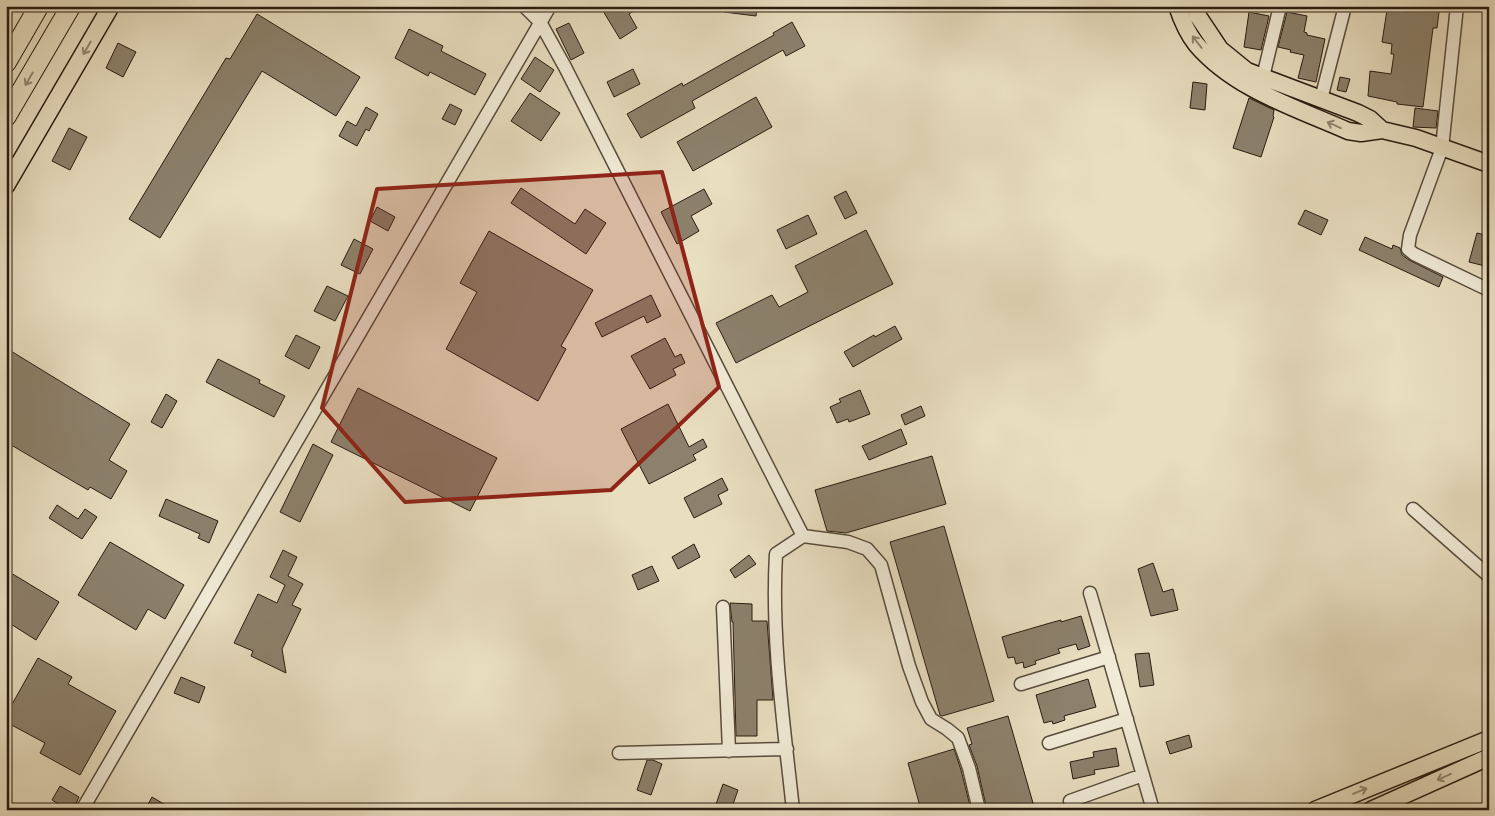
<svg xmlns="http://www.w3.org/2000/svg" width="1495" height="816" font-family="'Libre Bodoni',serif">
	<style>
		.building { fill: #8c816c; stroke: #281c10 }
		.lines { fill: none; stroke-linecap: round; stroke-linejoin: round }
		.minor-casing { stroke: #584c3c; stroke-width: 15 }
		.major-casing { stroke: #281c10; stroke-width: 19 }
		.highway-casing { stroke: #281c10; stroke-width: 21 }
		.minor { stroke: #f0ead6; stroke-width: 12 }
		.major { stroke: #e8dec0; stroke-width: 16 }
		.highway { stroke: #e8dec0; stroke-width: 19 }
		.oneway { stroke: #928771 }
		.marked { fill: #8f2418; fill-opacity: 0.2; stroke: #8f2418; stroke-width: 4; stroke-linejoin: round }
	</style>
	<rect width="100%" height="100%" fill="#e8dec0"/>
	<filter id="stains"><feTurbulence type="fractalNoise" baseFrequency=".004" numOctaves="4"/><feColorMatrix values="0 0 0 0 .2 0 0 0 0 .09 0 0 0 0 .02 0 0 0 .5 -.17"/></filter>
	<radialGradient id="worn" r=".72"><stop offset=".6" stop-color="#630" stop-opacity="0"/><stop offset="1" stop-color="#630" stop-opacity=".3"/></radialGradient>
	<path class="building" d="M 600,6 L 642,6 L 629,14 L 637,28 L 620,39 Z
		M 724,6 L 757,6 L 756,16 L 724,12 Z
		M 1408,8 L 1439,12 L 1437,28 L 1433,28 L 1423,107 L 1397,104 L 1397,102 L 1368,96 L 1370,71 L 1391,74 L 1394,54 L 1391,54 L 1392,44 L 1382,42 L 1387,10 L 1408,12 Z
		M 1249,12 L 1269,16 L 1261,50 L 1244,47 Z
		M 1287,12 L 1307,16 L 1304,32 L 1307,33 L 1307,35 L 1325,39 L 1316,82 L 1298,78 L 1304,55 L 1290,52 L 1291,50 L 1278,47 Z
		M 257,14 L 360,77 L 336,116 L 262,71 L 160,238 L 129,219 L 226,58 L 230,59 Z
		M 792,22 L 805,46 L 786,56 L 783,50 L 692,101 L 695,108 L 641,138 L 627,114 L 682,83 L 683,86 L 774,35 L 773,33 Z
		M 569,23 L 584,53 L 571,60 L 556,29 Z
		M 409,29 L 443,46 L 441,51 L 486,74 L 475,95 L 430,72 L 428,76 L 395,58 Z
		M 118,43 L 136,52 L 123,77 L 106,68 Z
		M 535,57 L 554,70 L 540,92 L 521,79 Z
		M 633,69 L 640,84 L 614,97 L 607,82 Z
		M 1340,77 L 1350,79 L 1346,92 L 1337,90 Z
		M 1193,82 L 1207,84 L 1205,110 L 1190,108 Z
		M 530,93 L 560,113 L 541,141 L 511,121 Z
		M 756,97 L 772,127 L 693,171 L 677,142 Z
		M 1249,98 L 1274,110 L 1273,116 L 1274,117 L 1261,157 L 1233,148 Z
		M 450,104 L 462,110 L 455,125 L 442,119 Z
		M 366,107 L 378,114 L 369,131 L 366,129 L 357,146 L 339,136 L 347,121 L 356,126 Z
		M 1415,108 L 1438,111 L 1436,128 L 1413,127 Z
		M 69,128 L 87,137 L 70,170 L 52,161 Z
		M 521,188 L 575,224 L 585,209 L 606,223 L 586,254 L 511,203 Z
		M 704,189 L 712,204 L 691,216 L 699,231 L 677,244 L 661,212 Z
		M 846,191 L 857,213 L 845,219 L 834,197 Z
		M 377,207 L 395,217 L 388,231 L 370,221 Z
		M 1305,210 L 1328,220 L 1321,235 L 1298,224 Z
		M 808,215 L 817,234 L 786,249 L 777,230 Z
		M 866,230 L 893,284 L 736,363 L 716,323 L 772,295 L 779,307 L 808,292 L 795,266 Z
		M 489,231 L 593,290 L 561,346 L 566,349 L 538,401 L 446,349 L 477,292 L 460,283 Z
		M 1477,233 L 1489,236 L 1489,252 L 1485,266 L 1469,262 Z
		M 1365,237 L 1392,249 L 1393,245 L 1400,248 L 1402,255 L 1409,260 L 1443,277 L 1439,287 L 1359,250 Z
		M 354,239 L 373,249 L 360,274 L 341,265 Z
		M 327,286 L 348,296 L 335,321 L 314,311 Z
		M 651,295 L 661,316 L 647,323 L 644,316 L 602,337 L 595,323 Z
		M 895,326 L 902,339 L 853,367 L 844,352 L 874,335 L 875,337 Z
		M 296,335 L 320,347 L 309,369 L 285,356 Z
		M 665,338 L 675,357 L 681,354 L 685,363 L 673,369 L 676,375 L 650,389 L 631,356 Z
		M 6,348 L 130,424 L 109,460 L 127,471 L 111,499 L 90,487 L 88,490 L 6,442 Z
		M 218,359 L 260,380 L 259,383 L 285,396 L 274,417 L 206,382 Z
		M 358,388 L 497,458 L 470,511 L 331,442 Z
		M 860,390 L 870,414 L 849,422 L 848,419 L 837,423 L 830,407 L 841,402 L 839,399 Z
		M 166,394 L 177,401 L 162,428 L 151,422 Z
		M 668,404 L 689,447 L 703,439 L 707,447 L 693,455 L 696,460 L 649,484 L 621,429 Z
		M 921,406 L 925,416 L 905,425 L 901,415 Z
		M 901,429 L 907,444 L 869,460 L 862,446 Z
		M 313,444 L 333,455 L 300,522 L 280,512 Z
		M 932,456 L 946,504 L 846,533 L 827,531 L 815,490 Z
		M 722,478 L 728,490 L 718,495 L 722,504 L 694,518 L 684,498 Z
		M 166,499 L 218,521 L 209,543 L 198,538 L 200,534 L 159,516 Z
		M 57,505 L 78,519 L 85,509 L 97,517 L 82,539 L 49,518 Z
		M 944,526 L 994,701 L 942,716 L 940,715 L 890,542 Z
		M 110,542 L 184,585 L 165,619 L 148,609 L 136,630 L 78,595 Z
		M 694,544 L 700,557 L 678,569 L 672,557 Z
		M 283,550 L 297,557 L 288,576 L 303,584 L 292,605 L 301,609 L 282,649 L 286,673 L 251,656 L 253,651 L 234,643 L 258,594 L 277,603 L 285,585 L 270,577 Z
		M 749,555 L 756,564 L 735,578 L 730,570 Z
		M 1153,563 L 1163,592 L 1173,589 L 1178,610 L 1151,616 L 1138,569 Z
		M 652,566 L 659,581 L 638,590 L 632,575 Z
		M 6,570 L 59,602 L 36,640 L 6,621 Z
		M 730,603 L 752,604 L 752,621 L 767,621 L 773,700 L 757,700 L 757,736 L 736,736 L 733,622 L 732,622 Z
		M 1081,616 L 1090,646 L 1078,650 L 1076,644 L 1058,649 L 1060,653 L 1035,661 L 1036,664 L 1024,668 L 1023,662 L 1016,664 L 1014,657 L 1008,658 L 1002,637 L 1050,623 L 1061,620 L 1061,622 Z
		M 1149,653 L 1154,685 L 1140,687 L 1135,654 Z
		M 38,658 L 72,677 L 68,684 L 116,711 L 80,775 L 40,753 L 45,743 L 6,722 L 6,715 Z
		M 181,677 L 205,687 L 199,703 L 174,693 Z
		M 1088,679 L 1096,707 L 1064,716 L 1065,720 L 1053,724 L 1052,721 L 1044,723 L 1036,695 Z
		M 1008,716 L 1035,810 L 987,810 L 977,766 L 969,745 L 972,744 L 967,728 Z
		M 1189,735 L 1192,747 L 1170,754 L 1166,742 Z
		M 1116,748 L 1119,766 L 1094,770 L 1095,774 L 1073,779 L 1070,762 L 1094,757 L 1093,752 Z
		M 954,749 L 961,770 L 971,810 L 921,810 L 908,763 Z
		M 647,760 L 653,760 L 662,764 L 651,795 L 637,790 Z
		M 723,784 L 738,790 L 731,810 L 714,810 Z
		M 60,786 L 79,797 L 73,810 L 68,810 L 52,800 Z
		M 152,797 L 174,810 L 145,810 Z"/>
	<g class="lines">
		<g class="minor-casing">
			<path id="minor" d="M 524,6 L 540,22 L 565,67 L 803,536
				M 1457,6 L 1442,148 L 1410,235 L 1408,249 L 1414,254 L 1489,290
				M 1263,77 L 1280,6
				M 1321,99 L 1344,10
				M 1413,509 L 1489,576
				M 1090,593 L 1153,810
				M 723,607 L 729,751
				M 1021,684 L 1109,657
				M 1049,743 L 1127,719
				M 619,753 L 787,749
				M 1070,801 L 1143,775
				M 82,810 L 550,6
				M 793,810 C 784,725 771,639 776,554 L 803,536 L 848,542 L 867,549 L 881,565 L 909,666 L 922,702 L 931,719 L 947,729 L 958,738 L 969,768 L 979,810"/>
		</g>
		<g class="major-casing">
			<path id="major" d="M 1177,6 C 1181,18 1188,34 1196,44 C 1234,89 1296,108 1348,131 L 1361,133 L 1382,130 L 1416,138 L 1489,164
				M 1194,6 L 1198,16 L 1220,49 L 1247,71 L 1358,113 L 1370,119 L 1382,130
				M 6,186 L 111,6
				M 1315,810 L 1489,739
				M 1371,810 L 1489,757"/>
		</g>
		<g class="highway-casing">
			<path id="highway" d="M 6,63 L 39,6
				M 6,117 L 71,6"/>
		</g>
		<use href="#minor" class="minor"/>
		<use href="#major" class="major"/>
		<use href="#highway" class="highway"/>
	</g>
	<defs><path id="oneway-shaft" d="M-6 0H5M1.5-3L5.5 0L1.5 3" fill="none" stroke-width="1.6" stroke-linecap="round" stroke-linejoin="round" transform="scale(1.25)"/></defs>
	<g class="oneway">
		<use href="#oneway-shaft" transform="translate(1197 42) rotate(-128)"/>
		<use href="#oneway-shaft" transform="translate(87 48) rotate(120)"/>
		<use href="#oneway-shaft" transform="translate(29 79) rotate(120)"/>
		<use href="#oneway-shaft" transform="translate(1334 125) rotate(-156)"/>
		<use href="#oneway-shaft" transform="translate(1444 777) rotate(156)"/>
		<use href="#oneway-shaft" transform="translate(1360 791) rotate(-22)"/>
	</g>
	<path class="marked" d="M 662,172 L 719,387 L 611,490 L 405,502 L 322,408 L 377,189 Z"/>
	<rect width="1495" height="816" fill="none" stroke="#e8dec0" stroke-width="25"/>
	<rect x="8" y="8" width="1480" height="801" fill="none" stroke="#281c10" stroke-width="2.5"/>
	<rect x="12" y="12" width="1470" height="791" fill="none" stroke="#281c10"/>
	<rect width="100%" height="100%" filter="url(#stains)"/>
	<rect width="100%" height="100%" fill="url(#worn)"/>
</svg>
